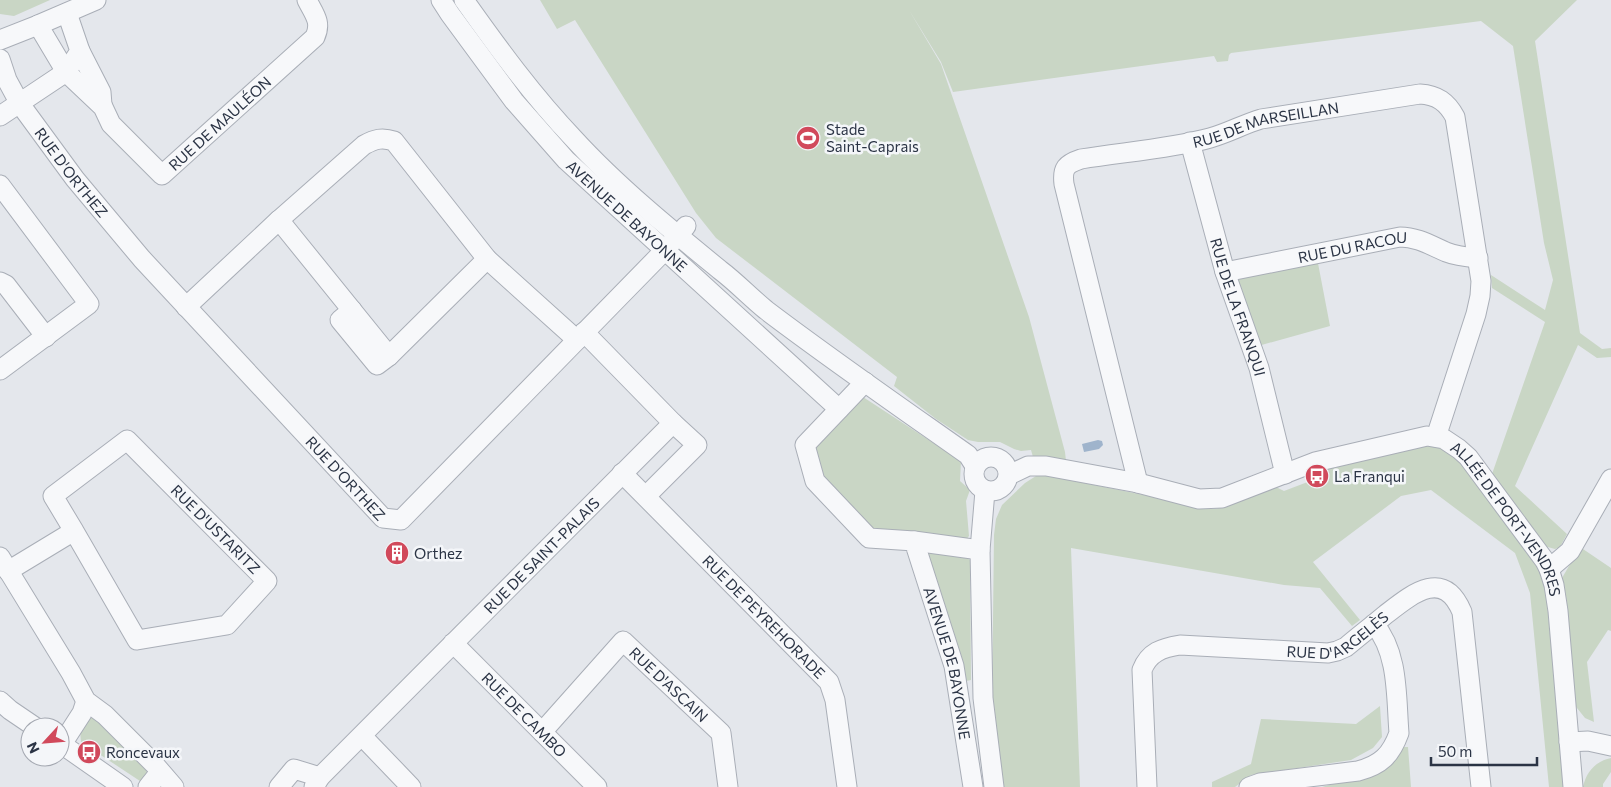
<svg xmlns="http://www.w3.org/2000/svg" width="1611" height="787" font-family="Commissioner,sans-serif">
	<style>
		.green { fill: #c9d6c5 }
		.water { fill: #9fb4cc }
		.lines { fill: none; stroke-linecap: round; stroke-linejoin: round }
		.minor-casing { stroke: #a9aeb7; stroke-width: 21 }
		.minor { stroke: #f7f8fa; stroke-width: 19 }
		.labels { text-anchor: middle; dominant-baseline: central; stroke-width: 5; stroke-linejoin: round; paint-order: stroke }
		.street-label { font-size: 15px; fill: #2b3445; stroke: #f4f6f9 }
		.poi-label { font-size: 15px; fill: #2b3445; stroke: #f4f6f9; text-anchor: start }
	</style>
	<rect width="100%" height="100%" fill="#e4e7ec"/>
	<path class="green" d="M 0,0 L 50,0 L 14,16 L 0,14 Z
		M 540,0 L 1577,0 L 1535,41 L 1580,333 L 1602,349 L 1611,348 L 1611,357 L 1597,358 L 1578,345 L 1515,486 L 1567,534 L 1560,547 L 1555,549 L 1544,546 L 1492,474 L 1545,322 L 1492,288 L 1491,275 L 1545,310 L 1553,280 L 1544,243 L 1513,46 L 1481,21 L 1231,53 L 1229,55 L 1228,61 L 1217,62 L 1214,56 L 953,92 L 941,62 L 909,10 L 941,64 L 1029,317 L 1065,452 L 1066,461 L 1033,457 L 1031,450 L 1021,451 L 1014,449 L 1000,442 L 978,442 L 968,440 L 936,419 L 894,386 L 897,377 L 716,238 L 696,213 L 575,20 L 557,29 Z
		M 1317,258 L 1330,326 L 1258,346 L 1235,275 Z
		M 863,397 L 961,461 L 960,481 L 970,490 L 966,501 L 969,536 L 963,543 L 869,531 L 819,479 L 812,444 Z
		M 1424,445 L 1437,446 L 1446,450 L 1463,464 L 1531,555 L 1540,571 L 1545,582 L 1565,787 L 1549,787 L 1530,593 L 1515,553 L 1431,490 L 1401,496 L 1313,562 L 1360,620 L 1352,626 L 1320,588 L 1284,585 L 1071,548 L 1080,787 L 1003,787 L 992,704 L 994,535 L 996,519 L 1002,505 L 1025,483 L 1036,476 L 1045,475 L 1213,509 L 1224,507 L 1276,487 L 1284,491 L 1326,475 L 1326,469 Z
		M 1580,547 L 1611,568 L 1611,631 L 1608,630 L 1587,662 L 1594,722 L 1585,718 L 1573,703 L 1566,595 L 1562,578 Z
		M 925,551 L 957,552 L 970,560 L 971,680 L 962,682 Z
		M 1380,706 L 1382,737 L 1373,748 L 1351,760 L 1251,775 L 1235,787 L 1212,787 L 1212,782 L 1251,764 L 1261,719 L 1356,724 Z
		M 95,716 L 146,768 L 147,774 L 144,778 L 140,781 L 81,742 L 80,730 L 88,717 Z
		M 1399,747 L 1408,747 L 1411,787 L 1322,787 L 1357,777 Z
		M 1611,758 L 1611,772 L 1603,784 L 1603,787 L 1583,787 C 1586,772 1596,761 1611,758 Z"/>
	<path class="water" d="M 1098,440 L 1102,441 L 1103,445 L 1099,449 L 1084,452 L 1082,444 Z"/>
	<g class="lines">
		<g class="minor-casing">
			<g id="minor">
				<path id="s1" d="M 441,0 L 450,14 L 514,101 L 566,160 L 839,409"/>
				<path d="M 464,0 C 498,48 533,96 574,139 C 617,186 671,230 720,270 C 736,282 750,297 766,310 C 832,360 900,407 968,455 L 975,466"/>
				<path id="s2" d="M 38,25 L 66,72 L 103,107 L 111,124 L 162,175 L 315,37 C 322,22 314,14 307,0"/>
				<path d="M 0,40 L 38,25 L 96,0"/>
				<path d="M 80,51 L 101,92 L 102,105"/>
				<path id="s3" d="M 0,59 L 7,80 L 20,104 L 75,179 L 142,259 L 383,518 L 401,520 L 665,250 L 686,226"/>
				<path d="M 0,116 L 66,72 L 80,51 L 67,13"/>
				<path id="s4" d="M 1190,142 L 1225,272 L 1259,368 L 1285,474"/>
				<path d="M 0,185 L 89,304 L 0,370"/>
				<path d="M 279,220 L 389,356 L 487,259"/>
				<path id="s5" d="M 1225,272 L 1400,237 C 1417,237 1430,245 1446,252 C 1456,256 1466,257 1478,258"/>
				<path d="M 0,282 L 6,285 L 46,337"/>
				<path d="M 186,307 L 279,220 L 364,145 C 375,139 382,137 394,141 L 487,259 L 577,340"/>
				<path d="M 352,310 L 340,320 L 377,365 L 389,356"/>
				<path id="s6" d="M 865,382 L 805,445 L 815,481 L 869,538 L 914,541 L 954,666 L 973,787"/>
				<circle cx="991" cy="474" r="17"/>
				<path id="s7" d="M 622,473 L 829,682 L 835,700 L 847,787"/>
				<path id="s8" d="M 1009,475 L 1028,466 L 1046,466 L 1138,483 L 1199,499 L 1222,498 L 1315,462 L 1427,436 L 1444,439 L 1459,449 L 1468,457 L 1545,561 L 1549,569 L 1554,585 L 1558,611 L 1573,787"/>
				<path id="s9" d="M 1138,483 L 1064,184 C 1062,168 1066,164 1081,159 C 1124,152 1169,149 1210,138 C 1228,133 1244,124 1261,119 L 1420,94 C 1437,95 1447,102 1455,117 L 1481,281 L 1480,296 L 1476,314 L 1436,437"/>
				<path d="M 985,491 L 980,550 L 983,698 L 994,787"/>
				<path d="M 646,496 L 697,445 L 673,423"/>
				<path d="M 914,541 L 980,550"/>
				<path d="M 0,557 L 71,673 L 86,701 L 105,715 L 155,765 L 174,787"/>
				<path d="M 1549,569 L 1570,551 L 1611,479"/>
				<path d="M 8,571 L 74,531 L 137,640 L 227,625 L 267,581 L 127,440 L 53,496 L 74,531"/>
				<path id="s10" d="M 453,643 L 597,787"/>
				<path d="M 0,701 L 10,710 L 35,727"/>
				<path id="s11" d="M 542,732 L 623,641 L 721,733 L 728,787"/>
				<path d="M 362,736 L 411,787"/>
				<path d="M 1569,742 L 1588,741 L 1611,746"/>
				<path d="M 60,743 L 123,787"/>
				<path d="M 62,744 L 82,713 L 86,701"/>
				<path d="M 148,787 L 160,772"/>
				<path d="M 279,787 L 294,769 L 320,777"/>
				<path id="s12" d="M 314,787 L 320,777 L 673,423 L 584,332"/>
				<path id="s13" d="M 1147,787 L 1142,670 C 1149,652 1162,648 1180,645 L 1328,653 L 1337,651 L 1346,647 C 1359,636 1372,626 1385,615 C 1411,595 1443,567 1462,612 L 1481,787"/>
				<path d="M 1249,787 L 1260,783 L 1358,771 C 1381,765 1391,755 1399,733 C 1396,697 1399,653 1374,624"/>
			</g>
		</g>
		<use href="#minor" class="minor"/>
	</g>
	<defs>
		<g id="stadium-disc" transform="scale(1.25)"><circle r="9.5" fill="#d1495b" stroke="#f4f6f9"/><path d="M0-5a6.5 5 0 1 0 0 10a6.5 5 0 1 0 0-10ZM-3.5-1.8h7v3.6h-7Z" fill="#fff"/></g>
		<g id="bus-disc" transform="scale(1.25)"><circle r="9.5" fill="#d1495b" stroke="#f4f6f9"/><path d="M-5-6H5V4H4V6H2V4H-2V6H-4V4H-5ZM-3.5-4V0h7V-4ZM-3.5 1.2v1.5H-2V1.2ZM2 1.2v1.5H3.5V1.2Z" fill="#fff"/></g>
		<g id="building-disc" transform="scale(1.25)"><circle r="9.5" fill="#d1495b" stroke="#f4f6f9"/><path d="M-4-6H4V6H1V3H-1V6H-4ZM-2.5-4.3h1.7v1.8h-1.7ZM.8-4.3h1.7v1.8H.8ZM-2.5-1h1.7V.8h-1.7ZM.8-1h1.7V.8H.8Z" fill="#fff"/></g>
	</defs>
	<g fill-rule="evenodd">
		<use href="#stadium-disc" x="808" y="138"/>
		<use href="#bus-disc" x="1317" y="476"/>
		<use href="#building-disc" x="397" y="553"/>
		<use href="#bus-disc" x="89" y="752"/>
	</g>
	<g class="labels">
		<g class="street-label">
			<text stroke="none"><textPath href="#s2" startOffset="274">RUE DE MAULÉON</textPath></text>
			<text stroke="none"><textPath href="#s9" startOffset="531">RUE DE MARSEILLAN</textPath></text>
			<text stroke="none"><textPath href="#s3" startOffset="135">RUE D'ORTHEZ</textPath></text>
			<text stroke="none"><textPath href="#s1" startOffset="286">AVENUE DE BAYONNE</textPath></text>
			<text stroke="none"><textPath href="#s5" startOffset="130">RUE DU RACOU</textPath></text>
			<text stroke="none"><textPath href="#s4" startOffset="172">RUE DE LA FRANQUI</textPath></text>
			<text stroke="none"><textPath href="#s3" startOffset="546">RUE D'ORTHEZ</textPath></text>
			<text stroke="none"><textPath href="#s8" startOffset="554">ALLÉE DE PORT-VENDRES</textPath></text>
			<text transform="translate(216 529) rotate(45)">RUE D'USTARITZ</text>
			<text stroke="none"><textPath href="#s12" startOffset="325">RUE DE SAINT-PALAIS</textPath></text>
			<text stroke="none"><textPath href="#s7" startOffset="202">RUE DE PEYREHORADE</textPath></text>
			<text stroke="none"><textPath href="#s13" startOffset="328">RUE D'ARGELÈS</textPath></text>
			<text stroke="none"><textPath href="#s6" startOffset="375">AVENUE DE BAYONNE</textPath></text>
			<text stroke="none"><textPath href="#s11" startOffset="185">RUE D'ASCAIN</textPath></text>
			<text stroke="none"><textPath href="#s10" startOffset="101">RUE DE CAMBO</textPath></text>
		</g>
		<g class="poi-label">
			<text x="826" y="129">Stade<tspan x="826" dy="17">Saint-Caprais</tspan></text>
			<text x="1334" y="476">La Franqui</text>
			<text x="414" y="553">Orthez</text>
			<text x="106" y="752">Roncevaux</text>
		</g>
	</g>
	<g transform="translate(45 742) rotate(244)"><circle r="24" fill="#f4f6f9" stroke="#a4a8b1"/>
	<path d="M0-4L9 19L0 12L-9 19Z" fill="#d1495b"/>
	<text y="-8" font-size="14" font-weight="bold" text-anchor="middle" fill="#2b3445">N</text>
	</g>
	<path d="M1431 757v8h106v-8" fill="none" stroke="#2b3445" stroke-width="2.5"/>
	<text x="1438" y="757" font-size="15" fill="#2b3445" stroke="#f4f6f9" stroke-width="4" paint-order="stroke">50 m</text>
</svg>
